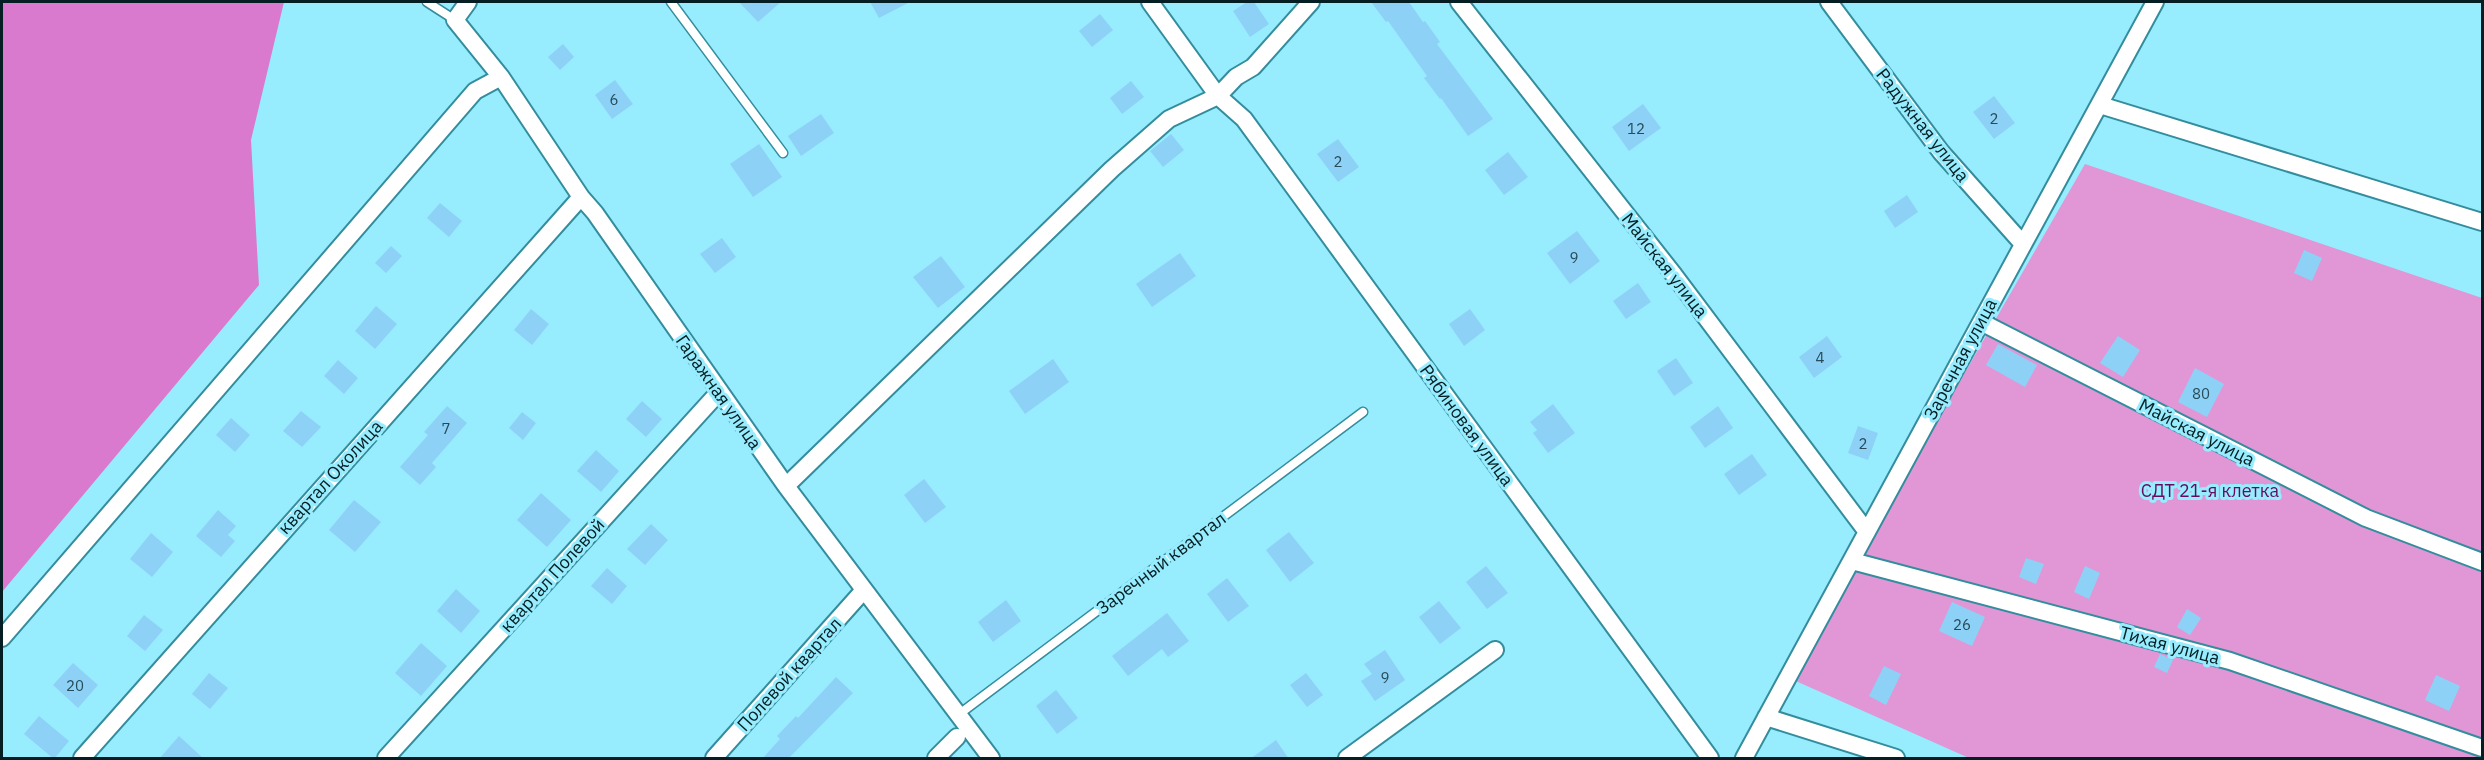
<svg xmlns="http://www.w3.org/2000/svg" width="2484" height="760" font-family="'IBM Plex Sans',sans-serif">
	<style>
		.green { fill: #e196d6 }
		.forest { fill: #da7ace }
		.building { fill: #8dd2f6 }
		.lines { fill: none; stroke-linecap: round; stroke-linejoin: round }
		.service-casing { stroke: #348d9d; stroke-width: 11 }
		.minor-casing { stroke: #348d9d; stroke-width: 20 }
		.service { stroke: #fff; stroke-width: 8 }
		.minor { stroke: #fff; stroke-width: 16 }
		.labels { text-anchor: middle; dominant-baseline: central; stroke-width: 6; stroke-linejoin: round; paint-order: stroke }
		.number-label { font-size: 15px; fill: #274b58 }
		.street-label { font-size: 18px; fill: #051e23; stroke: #97ecfe }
		.park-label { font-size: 18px; fill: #660c5f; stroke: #97ecfe }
	</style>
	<rect width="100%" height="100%" fill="#97ecfe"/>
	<path class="green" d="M 2085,164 L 2482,298 L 2482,758 L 1969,758 L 1789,678 Z"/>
	<path class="forest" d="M 2,2 L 284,2 L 251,140 L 259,285 L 2,592 Z"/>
	<path class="building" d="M 739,2 L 781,2 L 758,22 Z
		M 870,2 L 910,2 L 879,18 Z
		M 1247,2 L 1254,2 L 1269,24 L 1250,37 L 1233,11 Z
		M 1371,2 L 1409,2 L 1423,22 L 1425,21 L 1440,42 L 1437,44 L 1493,119 L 1468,136 L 1441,98 L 1440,99 L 1424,78 L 1427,76 L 1388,21 L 1386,22 Z
		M 1100,14 L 1113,30 L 1092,47 L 1079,31 Z
		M 563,44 L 574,57 L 560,70 L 548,57 Z
		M 615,80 L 633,104 L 612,119 L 595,95 Z
		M 1131,81 L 1144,97 L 1122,114 L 1110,98 Z
		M 1994,96 L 2015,123 L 1994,139 L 1973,112 Z
		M 1643,104 L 1661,128 L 1629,151 L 1612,127 Z
		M 821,114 L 834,133 L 801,156 L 788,136 Z
		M 1171,134 L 1184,150 L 1163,167 L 1150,151 Z
		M 1338,139 L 1359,167 L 1338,182 L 1317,154 Z
		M 759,144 L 782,177 L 753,197 L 730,164 Z
		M 1508,152 L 1528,177 L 1504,195 L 1485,170 Z
		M 1907,195 L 1918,212 L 1895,228 L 1884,211 Z
		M 440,203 L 462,221 L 449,237 L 427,218 Z
		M 1577,231 L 1600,261 L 1570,284 L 1547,253 Z
		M 722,238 L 736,257 L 715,273 L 700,254 Z
		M 391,246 L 402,256 L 386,273 L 375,263 Z
		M 2304,250 L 2322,258 L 2312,281 L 2294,273 Z
		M 1180,253 L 1196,276 L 1152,307 L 1136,284 Z
		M 941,256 L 965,287 L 938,308 L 913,277 Z
		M 1638,283 L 1651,302 L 1626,319 L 1613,301 Z
		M 376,306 L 397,324 L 375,349 L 355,331 Z
		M 531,309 L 549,324 L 532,345 L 514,330 Z
		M 1470,309 L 1485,330 L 1464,346 L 1449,324 Z
		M 1827,336 L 1842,357 L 1814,378 L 1799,357 Z
		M 2118,336 L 2140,350 L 2123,377 L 2100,363 Z
		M 1998,344 L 2037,365 L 2025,387 L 1986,365 Z
		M 1676,358 L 1693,383 L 1674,396 L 1657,371 Z
		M 1053,359 L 1069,382 L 1025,414 L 1009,391 Z
		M 338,360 L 358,378 L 344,394 L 324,376 Z
		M 2195,368 L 2224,384 L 2207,417 L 2178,402 Z
		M 642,401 L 662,419 L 646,437 L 626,419 Z
		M 1553,404 L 1575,433 L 1548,453 L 1533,433 L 1537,430 L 1530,422 Z
		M 447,406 L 467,423 L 432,463 L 436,467 L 420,485 L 400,467 L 428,435 L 424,432 Z
		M 1718,406 L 1733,428 L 1705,448 L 1690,427 Z
		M 301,411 L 321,427 L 302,447 L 283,431 Z
		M 522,412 L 536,423 L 523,440 L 509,428 Z
		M 231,418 L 250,435 L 235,452 L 216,435 Z
		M 1858,426 L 1878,433 L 1868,460 L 1848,453 Z
		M 596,450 L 619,471 L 601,492 L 577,471 Z
		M 1752,454 L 1767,475 L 1739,495 L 1724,474 Z
		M 924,479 L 946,507 L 925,523 L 904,495 Z
		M 541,493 L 571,520 L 547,547 L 517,520 Z
		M 354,500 L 381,522 L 355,552 L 329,530 Z
		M 218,510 L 236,526 L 228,535 L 235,541 L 221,557 L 196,536 Z
		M 651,524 L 668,540 L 645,565 L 627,549 Z
		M 1289,532 L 1314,563 L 1290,582 L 1266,550 Z
		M 151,533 L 173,552 L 152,577 L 130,559 Z
		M 2026,558 L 2044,564 L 2036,584 L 2019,577 Z
		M 1486,566 L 1508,593 L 1487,609 L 1466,582 Z
		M 2085,566 L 2100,573 L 2089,599 L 2074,592 Z
		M 607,568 L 627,586 L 612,604 L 591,586 Z
		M 1227,578 L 1249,606 L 1228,622 L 1207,594 Z
		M 456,589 L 480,611 L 461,633 L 437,611 Z
		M 1006,600 L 1021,621 L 993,642 L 978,622 Z
		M 1439,601 L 1461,628 L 1440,644 L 1419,617 Z
		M 1952,602 L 1985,617 L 1972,646 L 1939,631 Z
		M 2187,609 L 2201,618 L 2190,635 L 2177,627 Z
		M 1167,613 L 1189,641 L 1168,657 L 1162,649 L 1128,676 L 1112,656 Z
		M 144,615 L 163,630 L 145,651 L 127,636 Z
		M 421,643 L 447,666 L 421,696 L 395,673 Z
		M 1385,650 L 1405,680 L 1375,701 L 1361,681 L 1372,674 L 1364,664 Z
		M 2160,654 L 2173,660 L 2167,673 L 2154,667 Z
		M 73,663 L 98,685 L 78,708 L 53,685 Z
		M 1884,666 L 1901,674 L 1886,705 L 1869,696 Z
		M 209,673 L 228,688 L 210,709 L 192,694 Z
		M 1306,673 L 1323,695 L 1307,707 L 1290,685 Z
		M 2436,675 L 2460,686 L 2449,711 L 2425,700 Z
		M 836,677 L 853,693 L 788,759 L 762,759 L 780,739 L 777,736 L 796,716 L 798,718 Z
		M 1056,690 L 1078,718 L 1057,734 L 1036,706 Z
		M 39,716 L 69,741 L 54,759 L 24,734 Z
		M 179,736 L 204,759 L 159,759 Z
		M 1276,740 L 1289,759 L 1250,759 Z"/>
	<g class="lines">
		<g class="service-casing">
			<path id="service" d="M 427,2 L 455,20
				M 671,2 L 783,153
				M 958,715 L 1363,412"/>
		</g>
		<g class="minor-casing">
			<path id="minor" d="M 468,2 L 455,20 L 501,77 L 581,197 L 595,213 L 786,486 L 991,758
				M 1150,2 L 1218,96 L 1236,77 L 1253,67 L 1311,2
				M 1459,2 L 1674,275 L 1867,532
				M 1829,2 L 1941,152 L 2022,243
				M 2100,105 L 2482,222
				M 1981,322 L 2366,518 L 2482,562
				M 786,486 L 1112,169 L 1169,119 L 1218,96 L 1244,119 L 1710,758
				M 1852,561 L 2230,661 L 2482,748
				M 2,638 L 475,91 L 501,77
				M 1766,717 L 1896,758
				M 82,758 L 581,197
				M 386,758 L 719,392
				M 714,758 L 864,590
				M 936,758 L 957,737
				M 1347,758 L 1495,650
				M 1744,758 L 2155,2"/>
		</g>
		<use href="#service" class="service"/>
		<use href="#minor" class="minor"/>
	</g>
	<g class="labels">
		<g class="number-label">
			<text x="614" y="99">6</text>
			<text x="1994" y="118">2</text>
			<text x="1636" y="128">12</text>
			<text x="1338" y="161">2</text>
			<text x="1574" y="257">9</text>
			<text x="1820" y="357">4</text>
			<text x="2201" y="393">80</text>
			<text x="446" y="428">7</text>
			<text x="1863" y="443">2</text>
			<text x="1962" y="624">26</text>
			<text x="1385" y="677">9</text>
			<text x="75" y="685">20</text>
		</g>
		<g class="street-label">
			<text transform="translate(1923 125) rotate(52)">Радужная улица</text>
			<text transform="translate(1665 265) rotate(52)">Майская улица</text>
			<text transform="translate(1960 359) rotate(-62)">Заречная улица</text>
			<text transform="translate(719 392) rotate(55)">Гаражная улица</text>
			<text transform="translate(1467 425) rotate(54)">Рябиновая улица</text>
			<text transform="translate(2197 432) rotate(27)">Майская улица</text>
			<text transform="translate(330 477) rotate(-48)">квартал Околица</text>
			<text transform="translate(1161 563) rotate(-37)">Заречный квартал</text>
			<text transform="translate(552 575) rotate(-48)">квартал Полевой</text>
			<text transform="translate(2170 645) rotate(15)">Тихая улица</text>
			<text transform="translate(789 674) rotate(-48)">Полевой квартал</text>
		</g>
		<g class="park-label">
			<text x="2210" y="490">СДТ 21-я клетка</text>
		</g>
	</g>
	<rect width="2484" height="760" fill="none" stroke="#051e23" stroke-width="6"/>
</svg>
